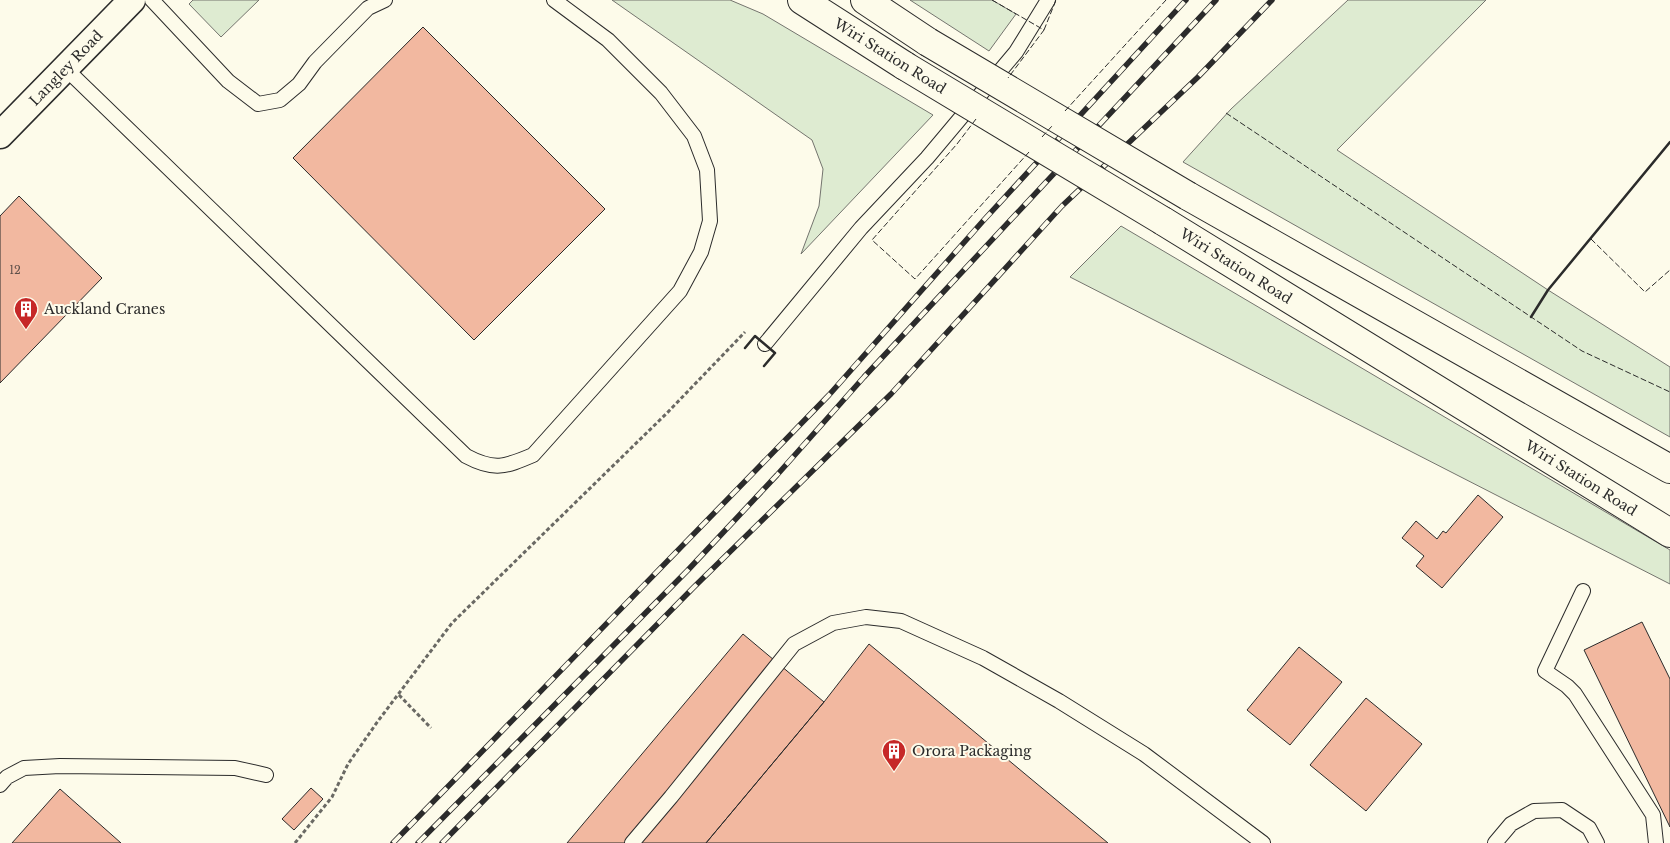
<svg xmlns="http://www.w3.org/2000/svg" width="1670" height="843" font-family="'Libre Baskerville',serif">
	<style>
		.green { fill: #deebd1; stroke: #74746e }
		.building { fill: #f2b8a0; stroke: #2b2b2b }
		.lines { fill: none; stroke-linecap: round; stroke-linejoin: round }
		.lane-casing { stroke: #2b2b2b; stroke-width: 16 }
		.street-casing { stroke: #2b2b2b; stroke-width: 29 }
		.primary-casing { stroke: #2b2b2b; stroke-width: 30 }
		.path { stroke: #6a6964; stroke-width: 3; stroke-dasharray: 4 2.5; stroke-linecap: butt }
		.lane { stroke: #fdfbea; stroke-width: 14 }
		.street { stroke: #fdfbea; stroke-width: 26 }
		.primary { stroke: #fdfbea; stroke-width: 28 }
		.rail-casing { stroke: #2b2b2b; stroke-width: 5.5 }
		.rail { stroke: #fdfbea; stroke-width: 4; stroke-dasharray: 11; stroke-linecap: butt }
		.primary-bridge-casing { stroke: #2b2b2b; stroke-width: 30; stroke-linecap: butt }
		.primary-bridge { stroke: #fdfbea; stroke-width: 28 }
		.fence { stroke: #2b2b2b; stroke-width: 1; stroke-dasharray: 6 2.5; stroke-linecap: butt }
		.wall { stroke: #2b2b2b; stroke-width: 2.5 }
		.labels { text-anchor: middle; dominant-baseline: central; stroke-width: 4; stroke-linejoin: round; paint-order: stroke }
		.number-label { font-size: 11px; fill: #5d4e48 }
		.street-label { font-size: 14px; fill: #2b2b2b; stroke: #fdfbea }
		.poi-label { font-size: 14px; fill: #2b2b2b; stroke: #fdfbea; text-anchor: start }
	</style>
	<rect width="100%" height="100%" fill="#fdfbea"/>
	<path class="green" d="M 193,0 L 259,0 L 221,37 L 189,4 Z
		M 612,0 L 730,0 L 763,14 L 933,115 L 801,254 L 819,206 L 823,169 L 812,140 Z
		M 910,0 L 992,0 L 1016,14 L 989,51 Z
		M 1348,0 L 1486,0 L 1337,150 L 1548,290 L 1670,367 L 1670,437 L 1183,162 L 1231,109 Z
		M 1121,226 L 1670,550 L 1670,584 L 1070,277 Z"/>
	<path class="building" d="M 423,27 L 605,209 L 474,340 L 293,158 Z
		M 19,196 L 102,278 L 0,383 L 0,216 Z
		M 1478,495 L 1503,517 L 1442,588 L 1416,566 L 1424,556 L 1402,538 L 1416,521 L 1437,539 L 1443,531 L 1446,533 Z
		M 1642,622 L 1670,679 L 1670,827 L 1584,650 Z
		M 743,634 L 824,702 L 706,843 L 567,843 Z
		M 869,644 L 1108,843 L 706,843 L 824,702 Z
		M 1299,647 L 1342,682 L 1290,745 L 1247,710 Z
		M 1366,698 L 1422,744 L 1366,811 L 1310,765 Z
		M 311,788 L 323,799 L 294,830 L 282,819 Z
		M 60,789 L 121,843 L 12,843 Z"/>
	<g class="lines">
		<g class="lane-casing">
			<path id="lane" d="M 152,0 L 228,81 L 258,104 L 280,100 L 299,84 L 315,62 L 368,8 L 385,0
				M 65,68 L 466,456 C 494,471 505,467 533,455 L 680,291 L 701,252 L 710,221 L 707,170 L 694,136 L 661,93 L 608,40 L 554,0
				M 765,344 L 861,228 L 927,158 L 1016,52 L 1048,0
				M 1583,591 L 1545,671 L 1567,686 L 1575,694 L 1653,815 L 1656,843
				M 0,785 L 7,777 L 24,768 L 60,766 L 235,768 L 266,775
				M 632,843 L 671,797 L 794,644 L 833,623 L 866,617 L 901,621 L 983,658 L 1059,701 L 1144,754 L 1263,843
				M 1495,843 L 1511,824 L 1534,811 L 1562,810 L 1589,828 L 1597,843"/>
		</g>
		<g class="street-casing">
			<path id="street" d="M 0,135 L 132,0"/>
		</g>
		<g class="primary-casing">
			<path id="primary" d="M 802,0 L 905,66
				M 865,0 L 928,42
				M 1188,196 L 1670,469
				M 1163,221 L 1670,533"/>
		</g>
		<path class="path" d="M 399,695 L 431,728
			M 295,843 L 332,797 L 348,764 L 378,721 L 452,623 L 667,413 L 745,332"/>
		<use href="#lane" class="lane"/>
		<use href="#street" class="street"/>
		<use href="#primary" class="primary"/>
		<g class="rail-casing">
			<path id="rail" d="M 393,843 L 829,395 L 983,221 L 1186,0
				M 418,843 L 688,570 L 777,475 L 864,377 L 1216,0
				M 442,843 L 694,587 L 891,394 L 1062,206 L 1198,77 L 1272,0"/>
		</g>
		<use href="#rail" class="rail"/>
		<g class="primary-bridge-casing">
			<path id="primary-bridge" d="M 928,42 L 1188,196
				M 905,66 L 1163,221"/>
		</g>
		<use href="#primary-bridge" class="primary-bridge"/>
		<path class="fence" d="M 992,0 L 1044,30 L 1008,78
			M 1044,30 L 1056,0
			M 1065,111 L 1166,0
			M 1226,113 L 1582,351 L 1670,392
			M 976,119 L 957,144 L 872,240 L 915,279 L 1029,152
			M 1042,137 L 1052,126
			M 1591,239 L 1645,292 L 1670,270"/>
		<path class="wall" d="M 1531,317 L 1548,290 L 1670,142
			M 745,348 L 755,336 L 775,353 L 764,366"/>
	</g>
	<defs>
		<g id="building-pin" transform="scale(1.25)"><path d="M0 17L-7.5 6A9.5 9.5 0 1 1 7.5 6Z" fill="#c62828" stroke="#fdfbea"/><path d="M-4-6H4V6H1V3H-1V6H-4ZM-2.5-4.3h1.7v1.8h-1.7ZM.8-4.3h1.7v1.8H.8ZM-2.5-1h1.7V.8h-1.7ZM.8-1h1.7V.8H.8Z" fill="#fff"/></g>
	</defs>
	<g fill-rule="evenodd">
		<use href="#building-pin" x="26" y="309"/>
		<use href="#building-pin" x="894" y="751"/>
	</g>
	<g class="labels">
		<g class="number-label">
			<text x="15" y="270">12</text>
		</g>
		<g class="street-label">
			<text transform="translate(890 56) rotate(32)">Wiri Station Road</text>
			<text transform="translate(66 68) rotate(-46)">Langley Road</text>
			<text transform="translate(1236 266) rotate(32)">Wiri Station Road</text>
			<text transform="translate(1581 478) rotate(32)">Wiri Station Road</text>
		</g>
		<g class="poi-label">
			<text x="44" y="309">Auckland Cranes</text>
			<text x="912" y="751">Orora Packaging</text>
		</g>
	</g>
</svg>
